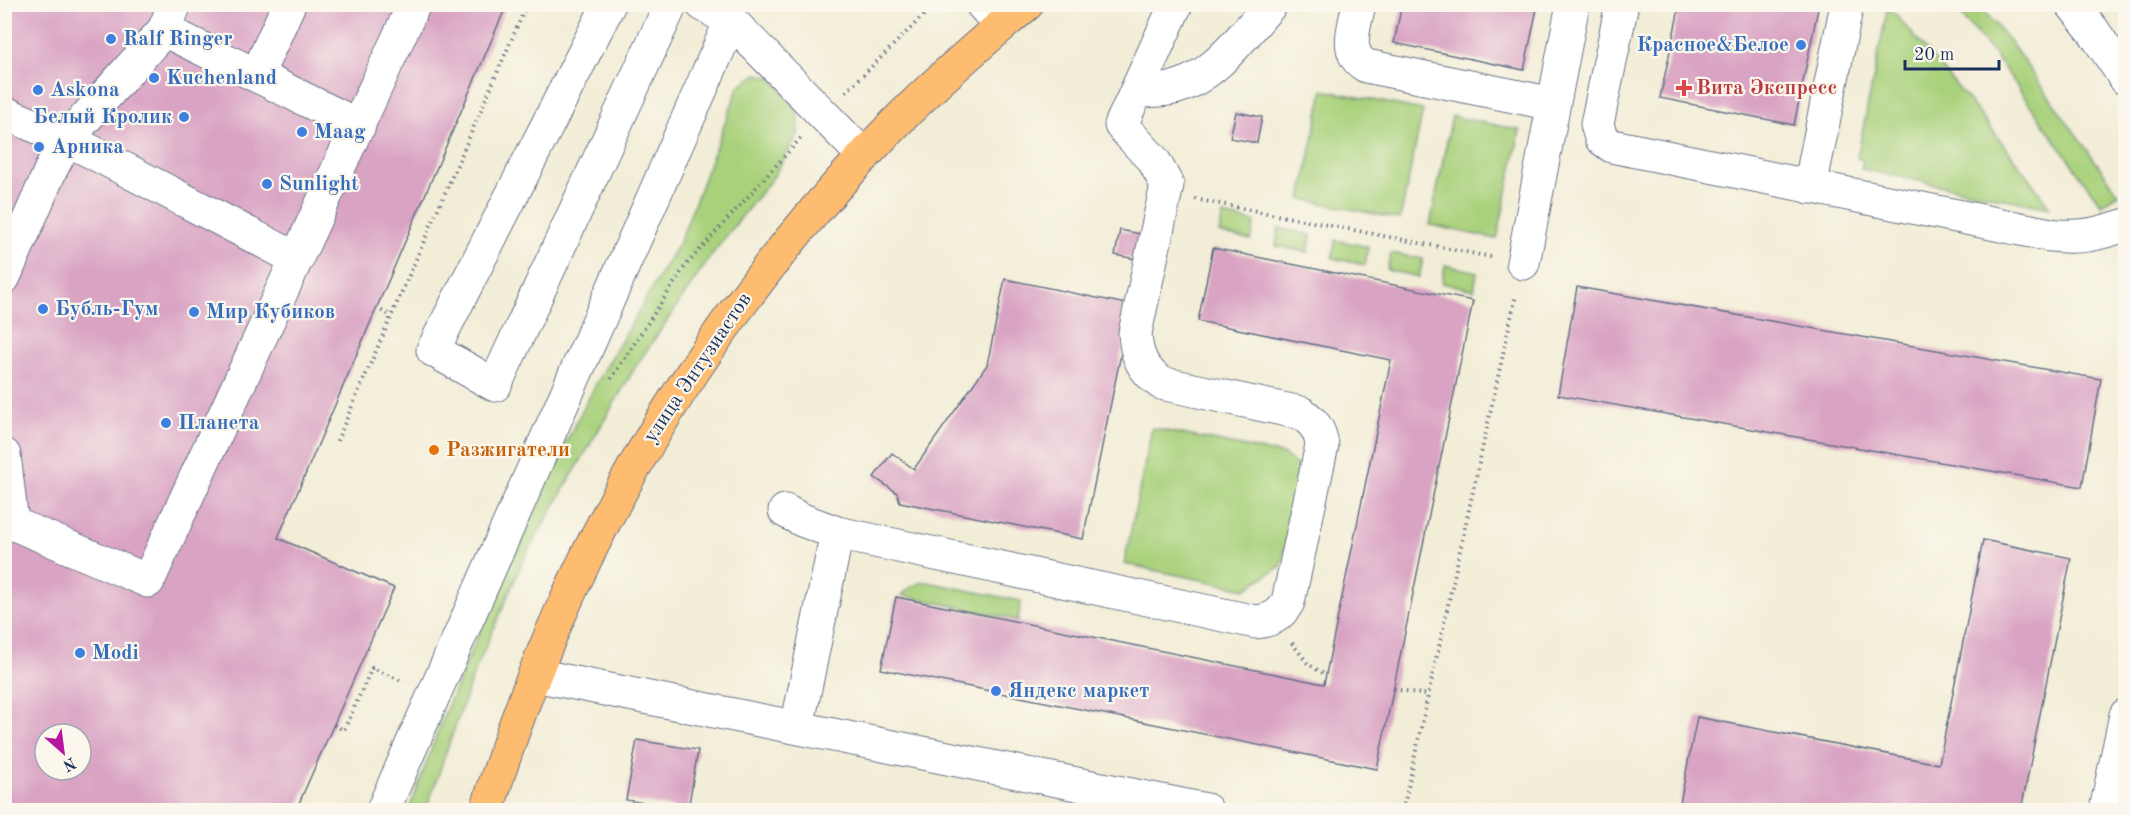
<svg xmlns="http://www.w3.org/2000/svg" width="2130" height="815" font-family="'Old Standard TT',serif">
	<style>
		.green { fill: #a9d17b; stroke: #62806c; stroke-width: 1.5 }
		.building { fill: #d9a3c3; fill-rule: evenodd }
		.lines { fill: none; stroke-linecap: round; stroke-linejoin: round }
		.minor-casing { stroke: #667288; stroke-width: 35 }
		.major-casing { stroke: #667288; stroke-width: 35 }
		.path { stroke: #667288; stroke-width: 4; stroke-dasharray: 1.5 4.5; stroke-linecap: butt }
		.minor { stroke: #fff; stroke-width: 33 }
		.major { stroke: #febc70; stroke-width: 33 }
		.shop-dot { fill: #3f7fe0; stroke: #fbf7ec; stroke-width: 2 }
		.health-dot { fill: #e0444e; stroke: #fbf7ec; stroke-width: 2 }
		.food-dot { fill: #e8710a; stroke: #fbf7ec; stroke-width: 2 }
		.labels { text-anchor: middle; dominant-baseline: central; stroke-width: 4.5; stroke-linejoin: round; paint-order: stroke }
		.shop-label { font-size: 21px; font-weight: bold; fill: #366cbe; stroke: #fbf7ec; text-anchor: start }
		.health-label { font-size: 21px; font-weight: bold; fill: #be3a42; stroke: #fbf7ec; text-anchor: start }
		.street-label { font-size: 21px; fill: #1b2f5e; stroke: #fbf7ec }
		.food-label { font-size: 21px; font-weight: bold; fill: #c56008; stroke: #fbf7ec; text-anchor: start }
	</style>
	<rect width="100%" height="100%" fill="#fbf7ec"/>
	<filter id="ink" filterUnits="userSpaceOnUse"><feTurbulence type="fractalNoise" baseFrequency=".0167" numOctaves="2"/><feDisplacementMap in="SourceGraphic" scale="12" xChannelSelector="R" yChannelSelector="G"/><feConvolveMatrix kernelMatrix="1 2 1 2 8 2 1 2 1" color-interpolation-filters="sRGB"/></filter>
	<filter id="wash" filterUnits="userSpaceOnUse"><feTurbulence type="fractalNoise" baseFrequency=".008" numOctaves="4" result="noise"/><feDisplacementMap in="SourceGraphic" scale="24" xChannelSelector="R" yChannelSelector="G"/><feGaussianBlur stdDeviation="1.35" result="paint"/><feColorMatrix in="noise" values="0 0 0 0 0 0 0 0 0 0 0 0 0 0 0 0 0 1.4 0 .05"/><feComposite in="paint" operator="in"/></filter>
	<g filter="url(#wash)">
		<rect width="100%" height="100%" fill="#f2edd6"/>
		<path class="green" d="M 1952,5 L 1979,5 L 2010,42 L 2119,194 L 2101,205 L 1994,54 Z
			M 1888,6 C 1945,71 2001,137 2050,208 L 1861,169 L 1863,160 L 1857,158 Z
			M 757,74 L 772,78 L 794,104 L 799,119 L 798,134 L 774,176 L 713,253 L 636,366 L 527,552 L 472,678 L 426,810 L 409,810 L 443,717 L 534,504 L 596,384 L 681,239 L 739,86 Z
			M 1323,90 L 1423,110 L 1400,219 L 1301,199 Z
			M 1452,116 L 1520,130 L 1497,239 L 1430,225 Z
			M 1223,215 L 1255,222 L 1251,240 L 1219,233 Z
			M 1279,228 L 1311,235 L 1308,252 L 1276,246 Z
			M 1336,240 L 1368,247 L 1365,265 L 1332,258 Z
			M 1391,253 L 1423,259 L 1419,277 L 1387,270 Z
			M 1445,265 L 1477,272 L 1474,290 L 1442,283 Z
			M 1152,428 L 1285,455 L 1301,469 L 1281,566 L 1245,589 L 1124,564 Z
			M 927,582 L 1021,601 L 1018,620 L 902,595 C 909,587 916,583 927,582 Z"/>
		<g id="blocks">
			<path class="building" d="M 4,4 L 507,4 L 278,538 L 394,588 L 296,810 L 4,810 ZM 45,734 L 81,734 L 81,770 L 45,770 Z
				M 1402,4 L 1538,4 L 1524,70 L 1394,43 Z
				M 1680,4 L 1819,4 L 1794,125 L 1660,98 Z
				M 1236,112 L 1262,117 L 1257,143 L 1230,138 Z
				M 1120,230 L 1146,235 L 1141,260 L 1115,255 Z
				M 1213,248 L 1473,301 L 1377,769 L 881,669 L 896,597 L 1324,684 L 1391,360 L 1198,321 Z
				M 1005,279 L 1131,305 L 1083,539 L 900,502 L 897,493 L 874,477 L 892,453 L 914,469 L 987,365 Z
				M 1577,287 L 2101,379 L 2082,487 L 1558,395 Z
				M 1983,540 L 2071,558 L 2021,810 L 1694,810 L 1679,808 L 1697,717 L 1939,764 Z
				M 637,740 L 698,750 L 688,810 L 626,800 Z"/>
		</g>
	</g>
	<g filter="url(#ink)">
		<use href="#blocks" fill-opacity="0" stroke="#667288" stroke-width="1.5"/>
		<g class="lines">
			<g class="minor-casing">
				<path id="minor" d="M 609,4 L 433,350 L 495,385 L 671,4
					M 702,4 L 731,21 L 864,156
					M 982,4 L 1001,26
					M 1359,4 C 1355,25 1343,53 1366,66 L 1553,104
					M 1622,4 L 1597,124 L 1601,138 L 1612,146 L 2050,235 C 2081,239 2096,234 2126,225
					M 2072,4 L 2092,29 L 2126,79
					M 164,30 L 175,4
					M 257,75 L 289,4
					M 1137,91 C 1149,91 1161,91 1174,88 C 1215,77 1244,34 1271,4
					M 4,113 L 67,139 L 297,259
					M 1810,187 L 1847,4
					M 1523,263 L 1573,4
					M 4,277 L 51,169 L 67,139 L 164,30 L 359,126
					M 4,455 L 12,523 L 148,581 L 414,4
					M 785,511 L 802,520 L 837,533 L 1256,622 C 1272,620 1280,616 1288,602 L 1322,445 C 1320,430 1314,422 1301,413 L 1161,383 C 1143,370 1136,356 1135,333 L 1167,185 L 1154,161 L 1121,125 L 1176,4
					M 535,675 L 1206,810
					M 797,727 L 837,533
					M 383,810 L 731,21
					M 2106,810 L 2126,715"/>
			</g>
			<g class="major-casing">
				<path id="major" d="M 487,810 C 562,564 688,344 864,156 C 914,101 970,52 1027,4"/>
			</g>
			<path class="path" d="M 846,92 L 935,4
				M 1195,199 L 1491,257
				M 376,308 L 392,316
				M 611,379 L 686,265 L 801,138
				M 337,441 L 527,4
				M 1292,643 L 1308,664 L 1326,675
				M 1394,689 L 1428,695
				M 334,725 L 344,730 L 372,668 L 404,682
				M 1403,810 L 1516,295"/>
			<use href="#minor" class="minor"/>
			<use href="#major" class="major"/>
		</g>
	</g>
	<g class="shop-dot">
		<circle cx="111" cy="39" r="6"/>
		<circle cx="1801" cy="45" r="6"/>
		<circle cx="154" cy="78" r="6"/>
		<circle cx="38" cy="90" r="6"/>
		<circle cx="184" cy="117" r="6"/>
		<circle cx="302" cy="132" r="6"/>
		<circle cx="39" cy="147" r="6"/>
		<circle cx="267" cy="184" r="6"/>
		<circle cx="43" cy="309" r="6"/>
		<circle cx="194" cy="312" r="6"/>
		<circle cx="166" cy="423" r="6"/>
		<circle cx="80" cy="653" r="6"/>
		<circle cx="996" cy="691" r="6"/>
	</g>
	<path class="health-dot" d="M1681 79h6v6h6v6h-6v6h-6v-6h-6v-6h6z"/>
	<circle class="food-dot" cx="434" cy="450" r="6"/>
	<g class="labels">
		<g class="shop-label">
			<text x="123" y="39">Ralf Ringer</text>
			<text x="1789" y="45" text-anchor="end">Красное&amp;Белое</text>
			<text x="166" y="78">Kuchenland</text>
			<text x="50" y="90">Askona</text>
			<text x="172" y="117" text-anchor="end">Белый Кролик</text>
			<text x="314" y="132">Maag</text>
			<text x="51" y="147">Арника</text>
			<text x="279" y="184">Sunlight</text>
			<text x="55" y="309">Бубль-Гум</text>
			<text x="206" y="312">Мир Кубиков</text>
			<text x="178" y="423">Планета</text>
			<text x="92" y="653">Modi</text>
			<text x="1008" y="691">Яндекс маркет</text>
		</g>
		<g class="health-label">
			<text x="1696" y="88">Вита Экспресс</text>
		</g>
		<g class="street-label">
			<text transform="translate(698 368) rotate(-56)">улица Энтузиастов</text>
		</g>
		<g class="food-label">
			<text x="446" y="450">Разжигатели</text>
		</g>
	</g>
	<rect width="2130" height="815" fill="none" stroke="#fbf7ec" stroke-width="24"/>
	<g transform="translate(63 752) rotate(152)"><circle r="28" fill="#fbf7ec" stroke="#a1a7b3" stroke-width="1.5"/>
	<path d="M0-4.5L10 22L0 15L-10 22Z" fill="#b5179e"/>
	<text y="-9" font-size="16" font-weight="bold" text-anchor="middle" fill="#1b2f5e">N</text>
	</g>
	<path d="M1905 60v9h94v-9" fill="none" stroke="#1b2f5e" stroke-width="3"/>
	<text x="1914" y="60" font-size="18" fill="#1b2f5e" stroke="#fbf7ec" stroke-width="4.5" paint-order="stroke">20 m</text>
</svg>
